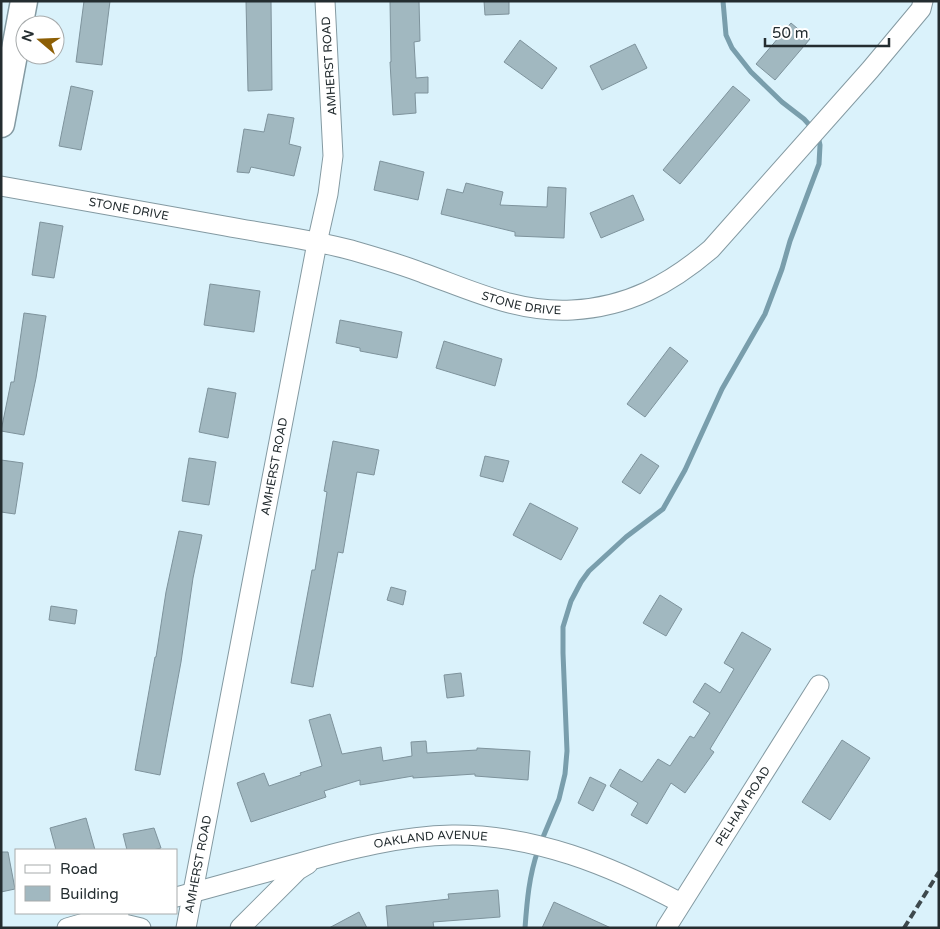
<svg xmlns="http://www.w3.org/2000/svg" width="940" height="929" font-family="'Varela Round',sans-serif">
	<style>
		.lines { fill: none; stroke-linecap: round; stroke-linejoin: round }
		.stream { stroke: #799eac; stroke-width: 5 }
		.building { fill: #a1b8c0; stroke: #7e939c }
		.street-casing { stroke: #849aa2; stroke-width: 21 }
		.secondary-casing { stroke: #849aa2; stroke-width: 29 }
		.street { stroke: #fff; stroke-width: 19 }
		.secondary { stroke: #fff; stroke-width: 26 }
		.rail { stroke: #3e494d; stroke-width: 4; stroke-dasharray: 8 4; stroke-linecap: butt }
		.labels { text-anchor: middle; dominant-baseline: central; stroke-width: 4; stroke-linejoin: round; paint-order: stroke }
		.street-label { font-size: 12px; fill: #242d30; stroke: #fff }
	</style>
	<rect width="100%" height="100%" fill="#daf2fb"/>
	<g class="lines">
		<path class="stream" d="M 723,1 L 726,35 L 732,48 L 751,72 L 782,102 L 804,119 L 813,129
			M 541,842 L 559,799 L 565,774 L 567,751 L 563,653 L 563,627 L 571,601 L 581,582 L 589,571 L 626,537 L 663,509 L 685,470 L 722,389 L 765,314 L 782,269 L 790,241 L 819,164 L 820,145 L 818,136
			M 525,928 C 527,901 529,876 538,850"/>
	</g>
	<path class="building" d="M 84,1 L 110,1 L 102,65 L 76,62 Z
		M 246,1 L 271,1 L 272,90 L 248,91 Z
		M 390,1 L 419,1 L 420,41 L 414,42 L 416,78 L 428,77 L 428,93 L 415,93 L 416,113 L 393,115 L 390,62 L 391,62 Z
		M 484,1 L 509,1 L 509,14 L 485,15 Z
		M 791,23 L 810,39 L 775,80 L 756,64 Z
		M 520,40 L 557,68 L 542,89 L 504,62 Z
		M 635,44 L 647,68 L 602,90 L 590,66 Z
		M 71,86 L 93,91 L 81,150 L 59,146 Z
		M 733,86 L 750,100 L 680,184 L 663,170 Z
		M 268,114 L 294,118 L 289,144 L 301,147 L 294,176 L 251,167 L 249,173 L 237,172 L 244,129 L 264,132 Z
		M 380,161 L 424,172 L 418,200 L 374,190 Z
		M 466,183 L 503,192 L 500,205 L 547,207 L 548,187 L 566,188 L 564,238 L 515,236 L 515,232 L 441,214 L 447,189 L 463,193 Z
		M 633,195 L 644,220 L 601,238 L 590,213 Z
		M 40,222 L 63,226 L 54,278 L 32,275 Z
		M 210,284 L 260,291 L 254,332 L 204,325 Z
		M 24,313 L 46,316 L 36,378 L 24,435 L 1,431 L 11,382 L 14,382 Z
		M 340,320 L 402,332 L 397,358 L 360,351 L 360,348 L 336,343 Z
		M 444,341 L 502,359 L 495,386 L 436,368 Z
		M 670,347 L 688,361 L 645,417 L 627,404 Z
		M 208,388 L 236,393 L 228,438 L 199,432 Z
		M 333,441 L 379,450 L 374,475 L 357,472 L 343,553 L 338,552 L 313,687 L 291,683 L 312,570 L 315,570 L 327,492 L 324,491 Z
		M 641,454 L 659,466 L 640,494 L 622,482 Z
		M 485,456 L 509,461 L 503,482 L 480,476 Z
		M 189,458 L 216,462 L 209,505 L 182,501 Z
		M 1,460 L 23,463 L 15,514 L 1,512 Z
		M 530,503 L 578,528 L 561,560 L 513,535 Z
		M 179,531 L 202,535 L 193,578 L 181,662 L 160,775 L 135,770 L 155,657 L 156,657 L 166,592 Z
		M 391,587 L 406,591 L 403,605 L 387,600 Z
		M 660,595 L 682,609 L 666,636 L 643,623 Z
		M 51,606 L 77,610 L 75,624 L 49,620 Z
		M 742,632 L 771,649 L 710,749 L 714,752 L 685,793 L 671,783 L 647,824 L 631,815 L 638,803 L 610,786 L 620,769 L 642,782 L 658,759 L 670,766 L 690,736 L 694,738 L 710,713 L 693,702 L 705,683 L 720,693 L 734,669 L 724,663 Z
		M 461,673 L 464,696 L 447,698 L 444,675 Z
		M 330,714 L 342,754 L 381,747 L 383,761 L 412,756 L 411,742 L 426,741 L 427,753 L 477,750 L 477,748 L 530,751 L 528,780 L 475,776 L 475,774 L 413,778 L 413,776 L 360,785 L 360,780 L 324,791 L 326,797 L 251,822 L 237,783 L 264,773 L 269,786 L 301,775 L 300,773 L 322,766 L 309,720 Z
		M 842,740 L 870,758 L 830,820 L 802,802 Z
		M 590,777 L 606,785 L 593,811 L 578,803 Z
		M 86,818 L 95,850 L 56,850 L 50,828 Z
		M 154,828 L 161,848 L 153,850 L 127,850 L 123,834 Z
		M 1,852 L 8,852 L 15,889 L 1,892 Z
		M 498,890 L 500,917 L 433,922 L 434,928 L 388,928 L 386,906 L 449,899 L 448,894 Z
		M 554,902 L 611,928 L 542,928 Z
		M 359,912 L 367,928 L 329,928 Z"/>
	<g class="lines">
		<g class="street-casing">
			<g id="street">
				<path id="s1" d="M 1,186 C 76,199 150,213 225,226 C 267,234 310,239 351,250 C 375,257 400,264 423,273 C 473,291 518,313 572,310 C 628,307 670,284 711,249 L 870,70 L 921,9 L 923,1"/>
				<path id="s2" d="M 176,897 C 218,886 259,874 300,863 C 349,849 401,836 452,835 C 534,834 611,866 681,903"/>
				<path d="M 103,919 L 141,928"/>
				<path d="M 67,928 L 119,913"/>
				<path id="s3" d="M 186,928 L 317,243 L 328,194 L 333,156 L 325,1"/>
				<path d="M 240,928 L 298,870 L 308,864"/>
				<path id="s4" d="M 666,928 L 819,685"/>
			</g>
		</g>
		<g class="secondary-casing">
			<path id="secondary" d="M 1,124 L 24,1"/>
		</g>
		<use href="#street" class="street"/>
		<use href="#secondary" class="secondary"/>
		<path class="rail" d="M 904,928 L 939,872"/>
	</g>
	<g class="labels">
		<g class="street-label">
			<text transform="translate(329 66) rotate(-94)">AMHERST ROAD</text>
			<text stroke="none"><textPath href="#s1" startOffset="130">STONE DRIVE</textPath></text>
			<text stroke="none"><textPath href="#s1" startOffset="535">STONE DRIVE</textPath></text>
			<text stroke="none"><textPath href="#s3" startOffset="470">AMHERST ROAD</textPath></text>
			<text stroke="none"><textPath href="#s4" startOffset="144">PELHAM ROAD</textPath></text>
			<text stroke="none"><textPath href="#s2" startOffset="262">OAKLAND AVENUE</textPath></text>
			<text stroke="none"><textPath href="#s3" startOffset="65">AMHERST ROAD</textPath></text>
		</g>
	</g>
	<rect width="940" height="929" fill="none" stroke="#242d30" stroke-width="5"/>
	<rect x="15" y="849" width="162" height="65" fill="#ffffff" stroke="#a7abac"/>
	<rect x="25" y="865" width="25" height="8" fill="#ffffff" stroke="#a7abac"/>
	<text x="60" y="874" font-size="15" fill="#242d30">Road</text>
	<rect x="25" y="886" width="25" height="15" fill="#a1b8c0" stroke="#a7abac"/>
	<text x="60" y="899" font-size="15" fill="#242d30">Building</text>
	<g transform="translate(40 40) rotate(289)"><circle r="24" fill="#ffffff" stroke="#a7abac"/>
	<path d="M0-4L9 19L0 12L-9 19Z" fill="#8d5f05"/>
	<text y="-8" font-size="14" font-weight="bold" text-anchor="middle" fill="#242d30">N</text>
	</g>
	<path d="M765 38v8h124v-8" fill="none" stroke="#242d30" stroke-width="2.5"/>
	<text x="772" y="38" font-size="15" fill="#242d30" stroke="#ffffff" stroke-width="4" paint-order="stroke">50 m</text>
</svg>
